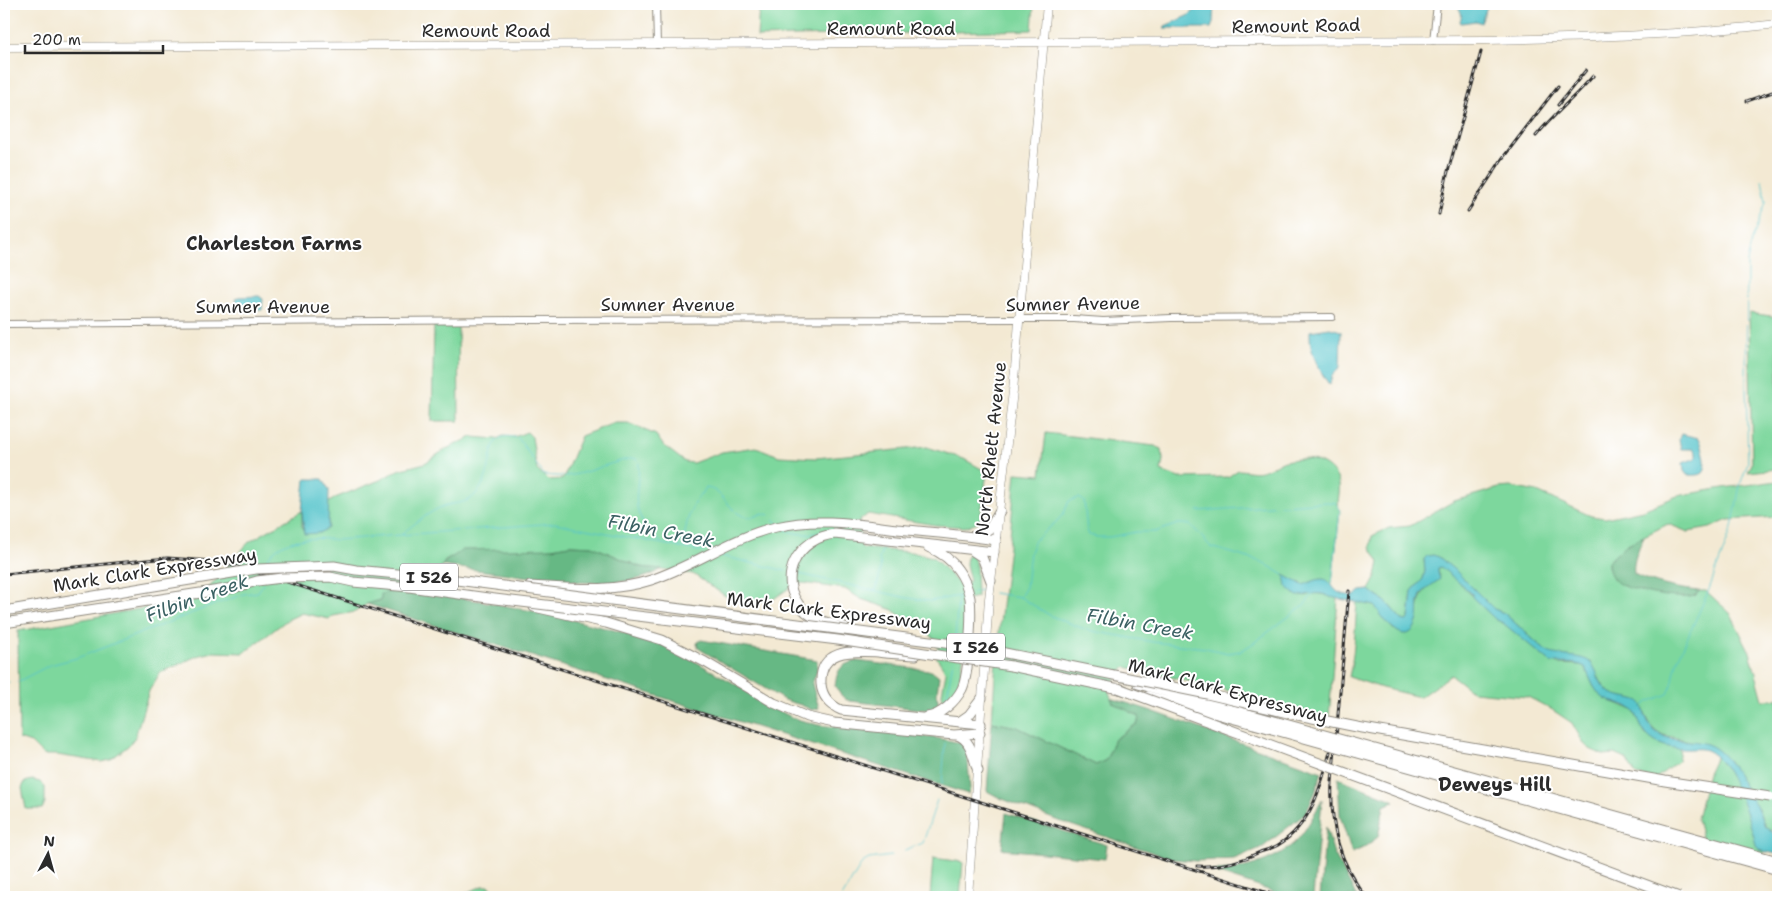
<svg xmlns="http://www.w3.org/2000/svg" width="1782" height="901" font-family="'Shantell Sans',sans-serif">
	<style>
		.green { fill: #7dd79d; stroke: #548164 }
		.forest { fill: #66b884; stroke: #487258 }
		.water { fill: #58c5cc; stroke: #42787c }
		.lines { fill: none; stroke-linecap: round; stroke-linejoin: round }
		.stream { stroke: #58c5cc; stroke-width: 1 }
		.minor-casing { stroke: #8f8a7f; stroke-width: 8 }
		.major-casing { stroke: #8f8a7f; stroke-width: 9 }
		.highway-casing { stroke: #8f8a7f; stroke-width: 11 }
		.minor { stroke: #fff; stroke-width: 6 }
		.major { stroke: #fff; stroke-width: 8 }
		.highway { stroke: #fff; stroke-width: 9 }
		.rail-casing { stroke: #2b2b2b; stroke-width: 3 }
		.rail { stroke: #fff; stroke-width: 1; stroke-dasharray: 4; stroke-linecap: butt }
		.highway-bridge-casing { stroke: #8f8a7f; stroke-width: 11; stroke-linecap: butt }
		.highway-bridge { stroke: #fff; stroke-width: 9 }
		.labels { text-anchor: middle; dominant-baseline: central; stroke-width: 4; stroke-linejoin: round; paint-order: stroke }
		.shield { fill: #fff; stroke: #6b6b6b; stroke-width: 1 }
		.shield-label { font-size: 16px; font-weight: bold; fill: #2b2b2b }
		.street-label { font-size: 18px; fill: #2b2b2b; stroke: #fff }
		.neighbourhood-label { font-size: 19px; font-weight: bold; fill: #2b2b2b; stroke: #fff }
		.water-label { font-size: 19px; font-style: italic; fill: #3b6163; stroke: #fff }
	</style>
	<rect width="100%" height="100%" fill="#fff"/>
	<filter id="ink" filterUnits="userSpaceOnUse"><feTurbulence type="fractalNoise" baseFrequency=".02" numOctaves="2"/><feDisplacementMap in="SourceGraphic" scale="10" xChannelSelector="R" yChannelSelector="G"/><feConvolveMatrix kernelMatrix="1 2 1 2 8 2 1 2 1" color-interpolation-filters="sRGB"/></filter>
	<filter id="wash" filterUnits="userSpaceOnUse"><feTurbulence type="fractalNoise" baseFrequency=".0096" numOctaves="4" result="noise"/><feDisplacementMap in="SourceGraphic" scale="20" xChannelSelector="R" yChannelSelector="G"/><feGaussianBlur stdDeviation="1.12" result="paint"/><feColorMatrix in="noise" values="0 0 0 0 0 0 0 0 0 0 0 0 0 0 0 0 0 1.4 0 .05"/><feComposite in="paint" operator="in"/></filter>
	<g filter="url(#wash)">
		<rect width="100%" height="100%" fill="#f3e9d3"/>
		<path class="green" d="M 759,4 L 1034,4 L 1032,30 L 757,37 Z
			M 1749,313 L 1778,317 L 1778,469 L 1748,472 L 1752,464 Z
			M 434,324 L 458,324 L 459,421 L 432,421 Z
			M 614,423 L 628,423 L 656,435 L 663,445 L 685,462 L 693,463 L 722,452 L 756,447 L 779,456 L 816,458 L 927,447 L 964,459 L 987,472 L 980,521 L 965,527 L 935,525 L 868,514 L 859,521 L 862,548 L 911,552 L 933,557 L 961,586 L 970,581 L 966,564 L 967,555 L 973,555 L 976,566 L 977,597 L 964,600 C 965,634 967,673 949,703 L 943,702 L 942,693 L 946,672 L 937,658 L 938,648 L 934,639 L 926,630 L 914,625 L 891,609 L 861,599 L 845,589 L 803,583 L 792,586 L 772,600 L 752,602 L 727,597 L 693,574 L 640,567 L 592,546 L 570,545 L 552,548 L 458,554 L 445,561 L 436,577 L 396,590 L 381,600 L 367,604 L 355,612 L 333,616 L 329,619 L 302,613 L 287,620 L 244,653 L 213,652 L 197,656 L 160,673 L 149,691 L 135,737 L 128,746 L 110,760 L 102,762 L 57,755 L 43,755 L 31,743 L 19,739 L 18,631 L 200,598 L 249,542 L 302,511 L 302,527 L 328,528 L 328,503 L 335,498 L 380,480 L 398,470 L 425,463 L 446,449 L 472,437 L 497,439 L 503,436 L 514,437 L 527,432 L 532,437 L 537,470 L 548,480 L 563,479 L 581,436 Z
			M 1046,433 L 1155,446 L 1162,449 L 1163,460 L 1161,471 L 1179,478 L 1228,477 L 1238,470 C 1245,470 1254,473 1261,471 C 1268,470 1275,464 1282,462 C 1301,456 1327,458 1337,478 C 1343,490 1335,500 1340,511 L 1332,584 C 1321,577 1314,582 1303,585 L 1299,582 L 1305,596 L 1315,593 L 1338,597 L 1329,718 L 1251,699 L 1223,689 L 1126,667 C 1117,674 1112,681 1109,692 L 1113,703 L 1139,716 L 1138,723 L 1115,739 L 1106,760 L 1096,765 L 1017,727 L 992,722 L 996,658 L 1009,546 L 1016,473 L 1041,475 Z
			M 1778,481 L 1778,517 L 1728,520 L 1710,528 L 1688,532 L 1668,524 L 1626,545 L 1608,563 C 1608,574 1614,577 1623,582 C 1650,597 1665,595 1695,596 L 1700,591 L 1706,591 L 1730,613 L 1750,652 L 1763,700 L 1774,700 L 1778,698 L 1778,822 L 1771,832 C 1760,824 1762,810 1753,802 L 1729,761 L 1694,742 L 1663,735 L 1655,730 L 1650,724 L 1640,702 C 1633,699 1626,699 1619,697 C 1603,692 1598,676 1591,662 L 1553,655 L 1546,651 L 1504,613 L 1494,609 L 1439,557 L 1424,559 L 1425,571 L 1423,579 L 1412,591 L 1409,619 L 1406,621 L 1402,620 L 1386,602 L 1369,590 L 1376,577 L 1379,562 L 1370,547 L 1372,536 L 1389,528 L 1410,526 L 1454,501 L 1499,488 L 1511,487 L 1537,492 L 1591,516 L 1605,518 L 1643,510 L 1677,496 L 1723,488 Z
			M 1441,567 L 1454,577 L 1495,619 L 1503,623 L 1557,664 L 1581,665 L 1585,667 L 1594,687 L 1605,699 L 1629,708 L 1634,711 L 1645,734 L 1660,744 L 1680,748 L 1678,761 L 1655,779 L 1636,775 L 1626,759 L 1615,754 L 1603,755 L 1590,749 L 1584,744 L 1572,723 L 1551,709 L 1528,697 L 1473,692 L 1451,675 L 1420,697 L 1382,688 L 1349,677 C 1355,652 1355,627 1357,602 L 1375,606 L 1393,629 L 1405,633 L 1417,621 C 1420,593 1420,595 1440,576 L 1438,572 L 1438,568 Z
			M 1716,756 C 1739,782 1748,817 1759,849 L 1764,852 L 1753,860 L 1702,839 L 1697,819 L 1708,773 Z
			M 32,780 L 40,782 L 45,787 L 45,803 L 42,809 L 26,809 L 22,788 L 25,782 Z
			M 933,858 L 963,862 L 960,897 L 930,897 Z
			M 483,886 L 490,886 L 496,897 L 459,897 L 458,896 Z"/>
		<path class="forest" d="M 1644,536 C 1639,548 1632,561 1634,574 C 1654,584 1677,589 1700,591 C 1699,592 1695,595 1694,596 C 1681,601 1630,591 1618,583 C 1611,578 1608,570 1608,562 L 1626,545 Z
			M 570,545 L 592,546 L 640,567 L 662,569 C 627,592 562,580 522,576 C 496,572 469,569 442,566 C 447,558 456,556 462,550 L 552,548 Z
			M 396,590 L 481,601 L 548,614 L 630,634 L 668,646 L 737,685 L 770,706 L 793,718 L 818,725 L 936,738 L 962,743 L 967,748 L 970,789 L 968,794 L 367,604 L 381,600 L 381,594 Z
			M 701,640 L 817,660 L 817,671 L 812,684 L 819,708 L 812,710 L 801,705 L 784,700 L 698,648 L 697,643 Z
			M 857,661 L 928,670 L 934,672 L 939,676 L 937,693 L 939,707 L 936,711 L 850,701 L 845,699 L 840,694 L 835,686 C 837,669 841,664 857,661 Z
			M 1111,698 L 1149,710 L 1322,772 L 1315,793 L 1305,814 L 1263,847 L 1234,859 L 1196,861 L 1172,859 L 1056,820 L 1000,798 L 987,791 L 992,722 L 1017,727 L 1096,765 L 1106,760 L 1115,739 L 1138,723 L 1139,716 L 1113,703 Z
			M 1338,778 L 1395,801 L 1384,806 L 1378,837 L 1363,848 L 1352,853 L 1340,816 Z
			M 1322,800 L 1313,897 L 1290,897 L 1210,871 C 1239,871 1272,863 1294,843 C 1306,832 1314,814 1322,800 Z
			M 1006,813 L 1107,845 L 1105,859 L 1002,849 Z
			M 1326,827 L 1334,854 L 1357,897 L 1320,897 Z"/>
		<path class="water" d="M 1203,4 L 1214,4 L 1213,23 L 1211,28 L 1164,28 L 1165,26 L 1189,15 Z
			M 1448,4 L 1488,4 L 1481,23 L 1476,21 L 1461,23 L 1460,21 C 1463,14 1461,12 1457,6 L 1448,5 Z
			M 259,296 L 263,299 L 262,310 L 245,311 L 238,309 L 236,298 L 238,297 Z
			M 1330,328 L 1341,331 L 1340,367 L 1332,376 L 1330,384 L 1328,383 C 1317,366 1309,351 1310,331 Z
			M 1681,434 L 1699,438 C 1702,444 1709,468 1703,473 C 1699,476 1692,475 1687,475 L 1684,471 L 1683,463 L 1696,458 L 1696,453 L 1694,449 L 1681,449 L 1679,439 Z
			M 305,479 L 323,479 L 329,490 L 328,528 L 319,533 L 304,534 L 302,511 Z
			M 1433,555 L 1439,557 L 1457,572 L 1494,609 L 1504,613 L 1546,651 C 1558,658 1583,654 1591,663 C 1596,668 1598,678 1602,684 C 1611,699 1626,695 1640,701 C 1645,710 1646,722 1653,729 C 1670,746 1698,736 1715,748 C 1732,759 1742,784 1753,801 L 1756,805 L 1765,827 L 1778,836 L 1778,854 C 1769,852 1762,853 1756,845 C 1750,820 1731,760 1706,750 C 1700,748 1696,749 1691,749 C 1680,750 1663,747 1654,741 C 1637,730 1641,715 1630,708 C 1623,703 1613,703 1605,699 C 1594,692 1590,678 1585,667 C 1575,661 1561,665 1550,662 L 1503,623 L 1495,619 L 1472,597 L 1472,594 L 1441,567 L 1438,568 L 1438,572 L 1440,579 C 1434,584 1422,590 1420,598 C 1417,605 1420,614 1417,622 C 1407,652 1382,618 1375,606 L 1330,597 C 1318,590 1309,596 1297,596 L 1286,586 L 1284,575 L 1303,585 C 1309,583 1316,579 1323,579 C 1331,580 1332,588 1338,592 C 1342,595 1350,595 1354,596 L 1361,591 L 1369,590 L 1386,602 L 1402,620 L 1406,621 L 1409,619 L 1412,591 L 1423,579 L 1425,571 L 1424,559 L 1427,556 Z"/>
		<g class="lines">
			<path class="stream" d="M 1198,511 L 1327,502 L 1336,503 L 1340,511 L 1332,584
				M 784,529 C 802,539 824,532 843,527
				M 402,534 C 413,525 430,511 444,506 C 455,502 466,505 476,494 C 481,488 486,479 488,470 C 493,452 490,430 518,438 L 544,475 C 554,476 563,477 573,475 C 594,471 613,461 635,458 L 639,462 C 638,502 627,511 661,542
				M 679,545 C 686,537 685,529 688,519 C 691,507 698,497 706,488 C 725,489 730,519 752,517 C 755,517 760,514 763,513 L 769,515 L 777,523
				M 717,555 L 786,571
				M 265,565 C 273,538 312,536 336,540 L 555,523 L 704,552
				M 795,573 L 908,598 L 930,601 L 965,595
				M 876,590 C 878,580 883,568 879,559 L 884,544
				M 973,592 L 981,590 L 986,592
				M 993,593 L 1020,597 L 1051,616 L 1087,630 L 1153,642 L 1206,648 L 1228,653 L 1241,651 L 1255,642 L 1304,605 L 1314,593
				M 1020,597 L 1026,587 L 1030,552 L 1035,540 L 1057,521 L 1064,513 L 1069,501 L 1079,498 L 1084,501 L 1087,530 L 1089,535 L 1097,537 L 1110,537 L 1136,532 L 1155,532 L 1178,524 L 1184,524 L 1191,525 L 1211,547 L 1262,562 L 1284,575
				M 955,641 L 958,598
				M 17,682 L 50,665 L 77,658 L 205,608 L 244,594 L 258,592 L 263,584
				M 4,684 L 9,682
				M 946,702 L 953,660
				M 1643,706 L 1648,702 L 1668,694 L 1672,685 L 1677,661 L 1708,592 L 1732,528 L 1740,485 L 1748,463 L 1746,385 L 1747,262 L 1752,240 L 1766,202 L 1762,180
				M 942,784 L 945,743
				M 905,850 L 923,843 L 937,800
				M 842,897 L 862,863 L 869,859 L 891,856"/>
		</g>
	</g>
	<g filter="url(#ink)">
		<g class="lines">
			<g class="minor-casing">
				<path id="minor" d="M 656,4 L 657,45
					M 1433,41 L 1437,4
					M 4,324 L 522,320 L 1074,319 L 1103,321 L 1171,318 L 1332,317"/>
			</g>
			<g class="major-casing">
				<path id="major" d="M 4,47 L 1487,40 C 1584,38 1682,35 1778,24
					M 968,897 L 989,599 L 1013,391 L 1047,4"/>
			</g>
			<g class="highway-casing">
				<path id="highway" d="M 976,536 L 989,529 L 1000,511
					M 973,551 L 982,557 L 991,581
					M 530,586 C 571,588 611,593 651,580 C 694,566 732,537 776,527 C 817,517 857,524 897,529 C 930,532 963,535 996,540
					M 534,607 L 606,623 L 662,640 L 705,662 L 774,703 L 807,717 L 834,723 L 954,735 L 980,733
					M 845,627 C 830,623 814,621 803,609 C 774,580 798,537 835,534 L 994,552
					M 916,655 C 904,654 891,654 878,652 C 853,651 819,648 821,684 C 822,696 830,705 841,710 L 981,724
					M 1011,666 L 1124,690
					M 1138,684 L 1256,716
					M 1148,696 L 1254,724
					M 927,717 C 941,715 955,702 962,689 C 969,675 972,615 970,598 C 968,589 964,578 958,570 C 951,559 940,552 928,547
					M 959,722 L 969,715 L 982,698
					M 957,735 C 972,740 973,758 978,771"/>
			</g>
			<use href="#minor" class="minor"/>
			<use href="#major" class="major"/>
			<use href="#highway" class="highway"/>
			<g class="rail-casing">
				<path id="rail" d="M 1747,101 L 1778,90
					M 1558,105 L 1586,70
					M 1536,136 C 1554,114 1575,97 1593,76
					M 1468,211 L 1502,159 L 1558,86
					M 1439,214 L 1447,175 L 1481,52
					M 4,574 L 167,558 L 212,561 L 236,566 L 1281,897
					M 1349,591 L 1332,782 C 1330,826 1339,863 1366,897
					M 1197,866 C 1219,867 1240,862 1260,852 C 1266,850 1273,848 1278,845 C 1311,825 1321,787 1330,752"/>
			</g>
			<use href="#rail" class="rail"/>
			<g class="highway-bridge-casing">
				<path id="highway-bridge" d="M 4,611 L 256,569 L 334,566 L 356,570 L 449,579 L 976,647 L 1207,694 L 1288,713 L 1357,727 L 1665,781 L 1770,797
					M 4,623 L 233,588 L 257,581 L 282,578 L 330,577 L 353,582 L 409,587 L 495,599 L 838,640 L 1011,666
					M 1118,688 L 1679,897
					M 1256,716 L 1778,861
					M 1254,724 L 1778,870"/>
			</g>
			<use href="#highway-bridge" class="highway-bridge"/>
		</g>
	</g>
	<g class="labels">
		<g class="shield">
			<rect x="400" y="563.5" width="58" height="27" rx="4"/>
			<rect x="947" y="633.5" width="58" height="27" rx="4"/>
		</g>
		<g class="shield-label">
			<text x="429" y="577">I 526</text>
			<text x="976" y="647">I 526</text>
		</g>
		<g class="street-label">
			<text transform="translate(1296 26) rotate(-1)">Remount Road</text>
			<text x="891" y="29">Remount Road</text>
			<text x="486" y="31">Remount Road</text>
			<text transform="translate(1073 304) rotate(-1)">Sumner Avenue</text>
			<text x="668" y="305">Sumner Avenue</text>
			<text x="263" y="307">Sumner Avenue</text>
			<text transform="translate(991 449) rotate(-84)">North Rhett Avenue</text>
			<text transform="translate(155 570) rotate(-9)">Mark Clark Expressway</text>
			<text transform="translate(829 611) rotate(7)">Mark Clark Expressway</text>
			<text transform="translate(1228 691) rotate(15)">Mark Clark Expressway</text>
		</g>
		<g class="neighbourhood-label">
			<text x="274" y="243">Charleston Farms</text>
			<text x="1495" y="784">Deweys Hill</text>
		</g>
		<g class="water-label">
			<text transform="translate(661 531) rotate(11)">Filbin Creek</text>
			<text transform="translate(197 598) rotate(-20)">Filbin Creek</text>
			<text transform="translate(1140 624) rotate(10)">Filbin Creek</text>
		</g>
	</g>
	<rect width="1782" height="901" fill="none" stroke="#fff" stroke-width="20"/>
	<g transform="translate(48 854) rotate(6)" stroke="#ffffff" stroke-width="4" paint-order="stroke">
	<path d="M0-4L9 19L0 12L-9 19Z" fill="#2b2b2b"/>
	<text y="-8" font-size="14" font-weight="bold" text-anchor="middle" fill="#2b2b2b">N</text>
	</g>
	<path d="M25 45v8h138v-8" fill="none" stroke="#2b2b2b" stroke-width="2.5"/>
	<text x="32" y="45" font-size="15" fill="#2b2b2b" stroke="#ffffff" stroke-width="4" paint-order="stroke">200 m</text>
</svg>
